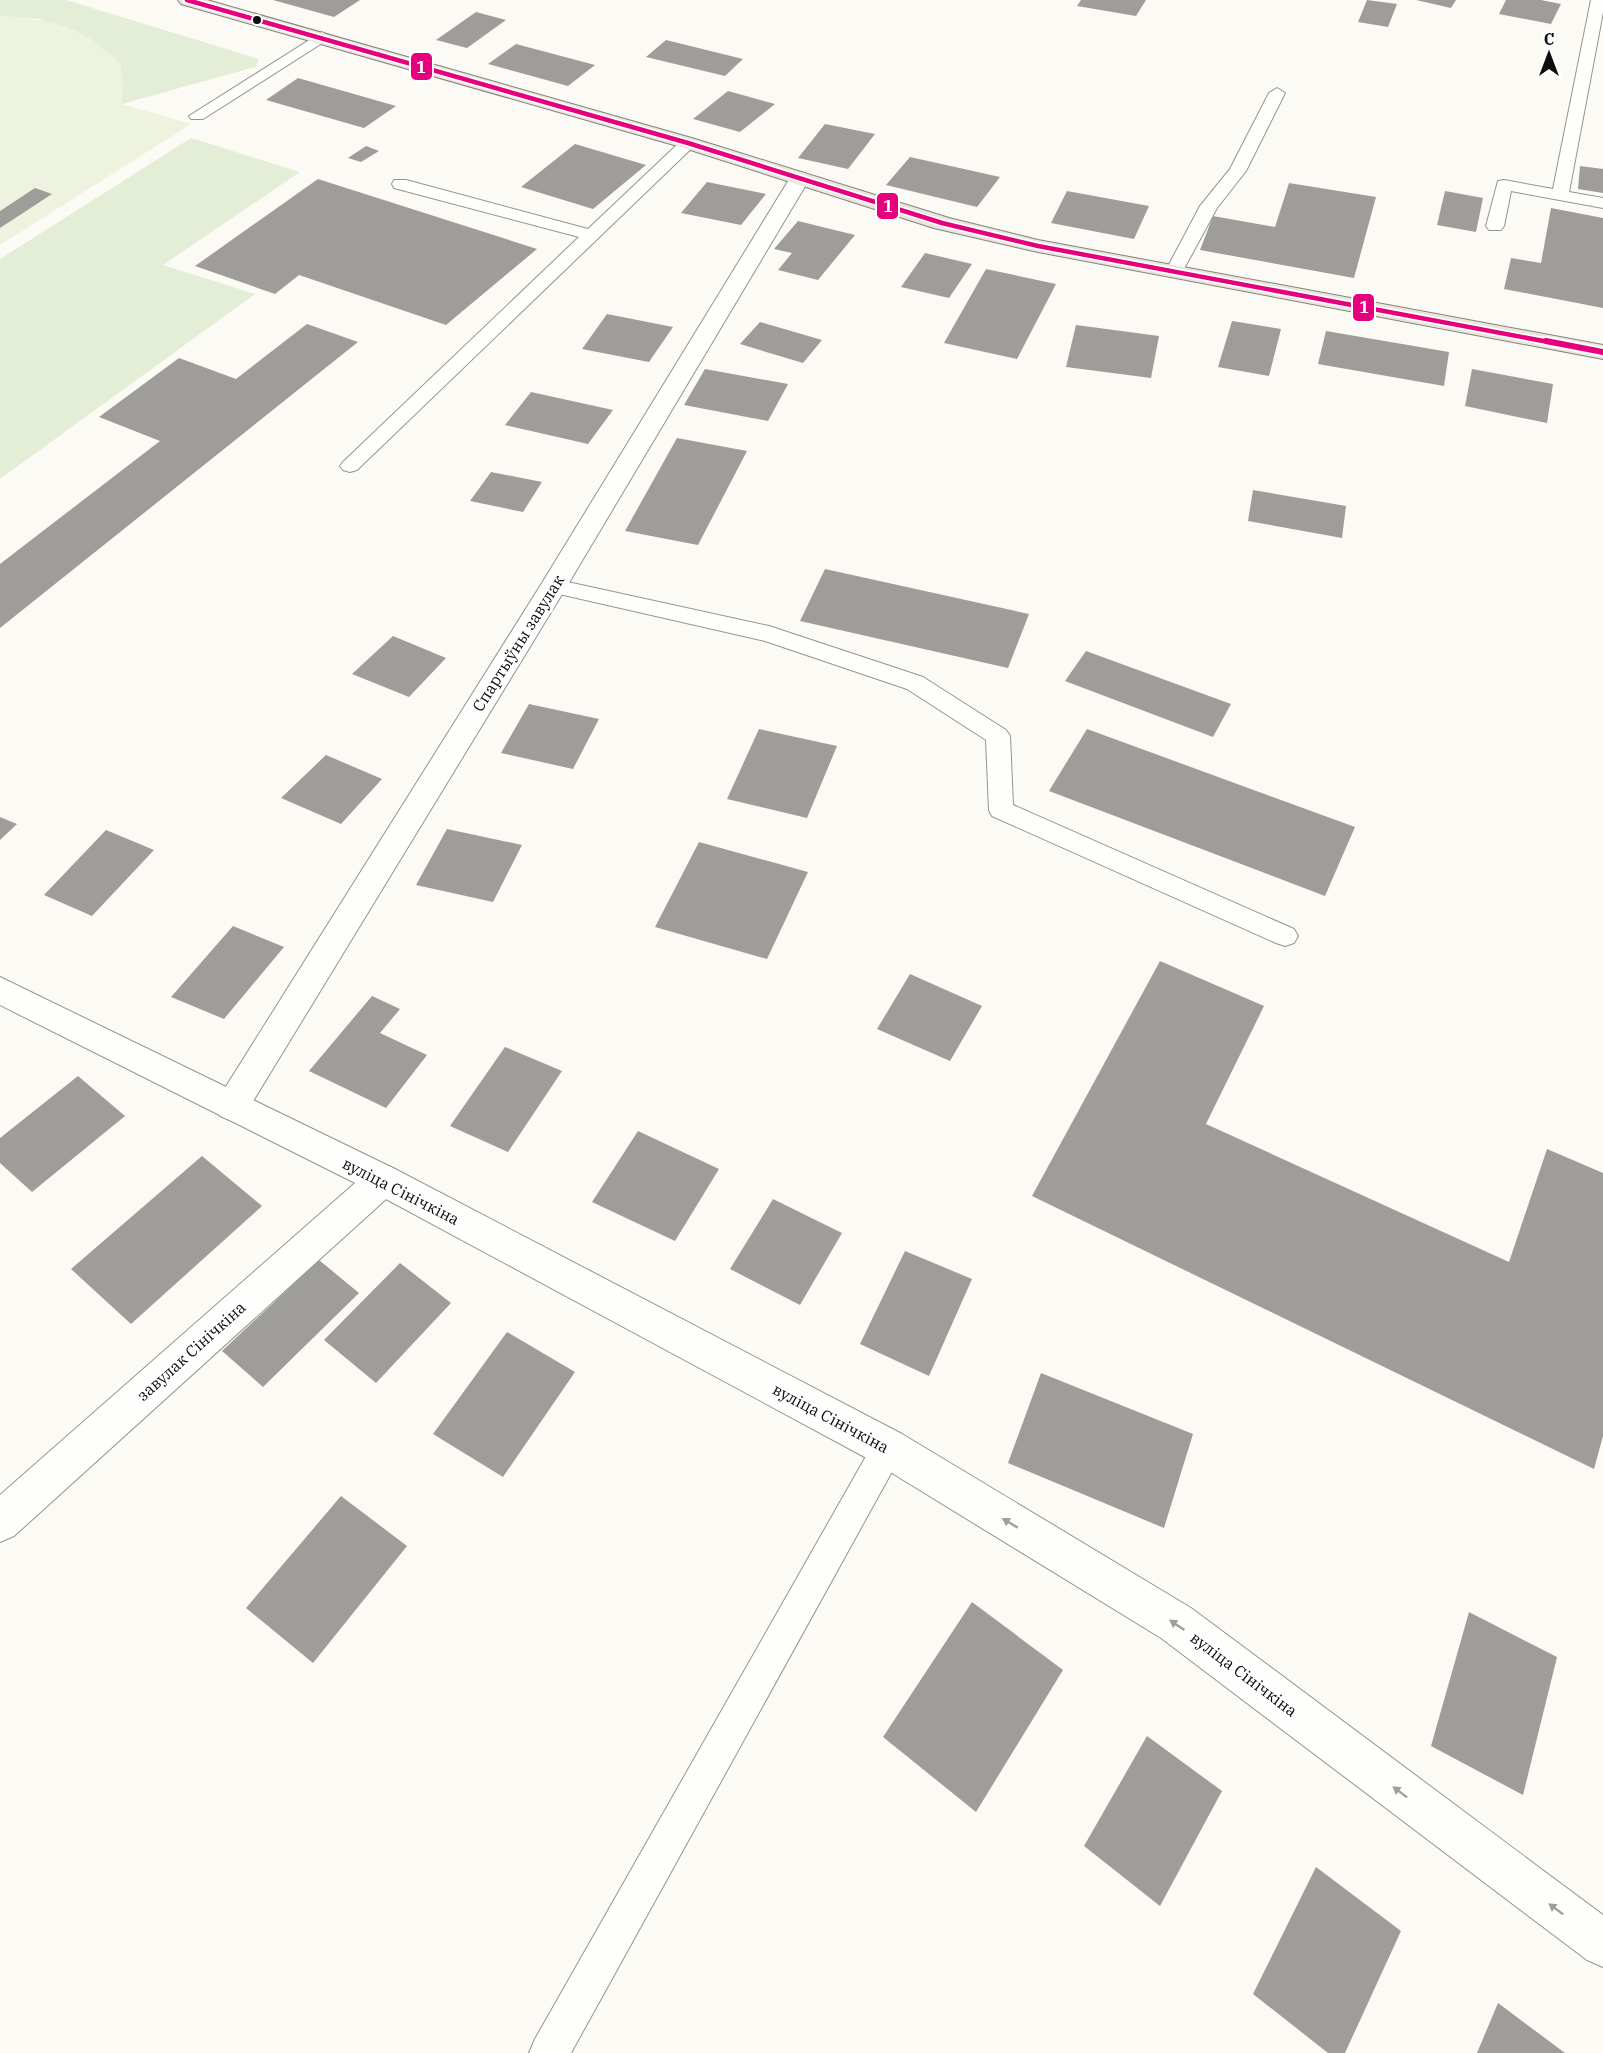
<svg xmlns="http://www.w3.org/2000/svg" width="1603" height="2053" font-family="'IBM Plex Serif',serif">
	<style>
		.green { fill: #e4eed6 }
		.pitch { fill: #eef3df }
		.building { fill: #9f9d99 }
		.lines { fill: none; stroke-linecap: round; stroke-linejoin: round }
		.service-casing { stroke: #959492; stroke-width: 2 }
		.minor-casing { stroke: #959492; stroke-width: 2 }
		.tertiary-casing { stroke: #959492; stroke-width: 2 }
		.primary-casing { stroke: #82827f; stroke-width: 2 }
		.service { fill: #fefefd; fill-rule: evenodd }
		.minor { fill: #fefefd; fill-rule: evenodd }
		.tertiary { fill: #fefefd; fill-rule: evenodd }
		.primary { fill: #eae6db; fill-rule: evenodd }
		.bus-1-far1-casing { stroke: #fff; stroke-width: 8 }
		.bus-1-casing { stroke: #fff; stroke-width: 10 }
		.bus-1-far1 { stroke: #e5007d; stroke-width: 4.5 }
		.bus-1 { stroke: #e5007d; stroke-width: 6 }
		.oneway { fill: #9e9e9d }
		.bus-dot { fill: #0e0e0e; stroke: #fff; stroke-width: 2 }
		.labels { text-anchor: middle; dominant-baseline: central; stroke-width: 6; stroke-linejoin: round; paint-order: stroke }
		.street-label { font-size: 16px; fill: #0e0e0e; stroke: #fff }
		.line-badge { stroke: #fff; stroke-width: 2 }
		.badge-label { font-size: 16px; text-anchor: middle; font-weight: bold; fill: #fff }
	</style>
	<rect width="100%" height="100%" fill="#fbfaf4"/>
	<path class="green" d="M 0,0 L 66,0 L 259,59 L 255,67 L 122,104 L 121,64 L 40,19 L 0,16 Z
		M 191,138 L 300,172 L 163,265 L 255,294 L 0,479 L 0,259 Z"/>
	<path class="pitch" d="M 0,16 C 54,20 82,25 121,64 L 122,104 L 191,124 L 0,245 Z"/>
	<path class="building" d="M 273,0 L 360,0 L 334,17 Z
		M 1081,0 L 1146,0 L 1136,16 L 1077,6 Z
		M 1367,0 L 1397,4 L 1388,27 L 1358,22 Z
		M 1416,0 L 1456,0 L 1451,8 Z
		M 1506,0 L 1541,0 L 1561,4 L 1551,24 L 1499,14 Z
		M 476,12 L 506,20 L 467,48 L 436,40 Z
		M 666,40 L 743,59 L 725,76 L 646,57 Z
		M 516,44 L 595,65 L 568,86 L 488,64 Z
		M 298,78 L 396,106 L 364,128 L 266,100 Z
		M 728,91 L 775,104 L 740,132 L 693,119 Z
		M 825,124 L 875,134 L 848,169 L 798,158 Z
		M 575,144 L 646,165 L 593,209 L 521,187 Z
		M 366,146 L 379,151 L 361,162 L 348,158 Z
		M 910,157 L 1000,177 L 977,207 L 886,185 Z
		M 1580,166 L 1603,169 L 1603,193 L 1578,189 Z
		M 318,179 L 537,249 L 446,325 L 299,275 L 275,294 L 195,266 Z
		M 707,182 L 766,194 L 741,225 L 681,213 Z
		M 1289,183 L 1376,197 L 1354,278 L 1200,250 L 1213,216 L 1275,227 Z
		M 35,188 L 52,194 L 0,228 L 0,211 Z
		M 1067,191 L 1149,206 L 1134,239 L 1051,223 Z
		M 1445,191 L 1483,198 L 1476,232 L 1437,225 Z
		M 1551,208 L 1603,218 L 1603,308 L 1504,289 L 1511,258 L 1541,263 Z
		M 798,221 L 855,235 L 818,280 L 778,270 L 792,253 L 774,249 Z
		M 925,253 L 972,264 L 949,298 L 901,287 Z
		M 986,269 L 1056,284 L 1017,359 L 944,343 Z
		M 607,314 L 673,327 L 649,362 L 582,349 Z
		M 1232,321 L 1281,329 L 1269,376 L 1218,367 Z
		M 760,322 L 822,340 L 803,363 L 740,344 Z
		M 307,324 L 358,342 L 0,628 L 0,564 L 160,441 L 99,417 L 179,358 L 236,379 Z
		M 1076,325 L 1159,336 L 1151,378 L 1066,367 Z
		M 1326,331 L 1449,352 L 1444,386 L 1318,364 Z
		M 705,369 L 788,384 L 768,421 L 684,405 Z
		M 1472,369 L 1553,384 L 1547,423 L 1465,406 Z
		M 531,392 L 613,410 L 588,444 L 505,425 Z
		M 677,438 L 747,451 L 698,545 L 625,531 Z
		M 491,472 L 542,482 L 523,512 L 470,501 Z
		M 1253,490 L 1346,506 L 1342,538 L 1248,521 Z
		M 825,569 L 1029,614 L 1008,668 L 800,621 Z
		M 393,636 L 446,658 L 409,697 L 352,674 Z
		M 1086,651 L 1231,704 L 1213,737 L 1065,681 Z
		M 529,704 L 599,719 L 573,769 L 501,753 Z
		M 759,729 L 837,746 L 807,818 L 727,799 Z
		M 1087,729 L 1355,827 L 1325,896 L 1049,791 Z
		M 326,755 L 382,779 L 341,824 L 281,798 Z
		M 0,817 L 17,824 L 0,840 Z
		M 447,829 L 522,845 L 493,902 L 416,885 Z
		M 106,830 L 154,850 L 92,916 L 44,895 Z
		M 699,842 L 808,872 L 767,959 L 655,927 Z
		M 233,926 L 284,947 L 224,1019 L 171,997 Z
		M 1160,961 L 1264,1006 L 1206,1124 L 1509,1262 L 1547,1149 L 1603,1173 L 1603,1436 L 1594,1469 L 1032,1196 Z
		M 910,974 L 982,1006 L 950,1061 L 877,1029 Z
		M 372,996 L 400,1009 L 380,1033 L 427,1055 L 386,1108 L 309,1071 Z
		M 505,1047 L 562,1071 L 508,1152 L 450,1126 Z
		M 78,1076 L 125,1116 L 32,1192 L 0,1163 L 0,1138 Z
		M 638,1131 L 719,1169 L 675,1241 L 592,1202 Z
		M 202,1156 L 262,1206 L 131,1324 L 71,1269 Z
		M 773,1199 L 842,1233 L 800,1305 L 730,1269 Z
		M 905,1251 L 972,1279 L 929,1376 L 860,1344 Z
		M 319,1260 L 359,1293 L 263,1387 L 222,1351 Z
		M 400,1263 L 451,1303 L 376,1383 L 324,1340 Z
		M 507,1332 L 575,1372 L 503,1477 L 433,1434 Z
		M 1041,1373 L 1193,1434 L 1164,1528 L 1008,1463 Z
		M 341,1496 L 407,1546 L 313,1663 L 246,1608 Z
		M 972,1602 L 1063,1670 L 976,1812 L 883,1737 Z
		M 1469,1612 L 1557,1657 L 1523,1795 L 1431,1746 Z
		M 1147,1736 L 1222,1791 L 1160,1906 L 1084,1846 Z
		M 1316,1867 L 1401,1931 L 1345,2053 L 1328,2053 L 1253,1994 Z
		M 1498,2003 L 1565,2053 L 1477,2053 Z"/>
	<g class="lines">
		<g class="service-casing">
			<path id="service" d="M 1591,0 L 1603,0 L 1603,12 L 1569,192 L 1603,198 L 1603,208 L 1511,191 L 1504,226 L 1501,230 L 1489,230 L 1486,226 L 1498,181 L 1504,180 L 1553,189 Z
				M 322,32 L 330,37 L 327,40 L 203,119 L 191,119 L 189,116 Z
				M 1277,88 L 1285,93 L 1246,171 L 1217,208 L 1180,276 L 1168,276 L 1165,272 L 1200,206 L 1230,169 L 1269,93 Z
				M 688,138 L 696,143 L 694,146 L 357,470 L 350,472 L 343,470 L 340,466 L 343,462 L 579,237 L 394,188 L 392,184 L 394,180 L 406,180 L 588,229 L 682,140 Z
				M 554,579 L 769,626 L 923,677 L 1006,730 L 1010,736 L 1013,805 L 1294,929 L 1298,936 L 1294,943 L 1285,946 L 1276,943 L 992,816 L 989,810 L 986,740 L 907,689 L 765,641 L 546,591 L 543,586 L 546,581 Z
				M 888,1432 L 899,1437 L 904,1448 L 899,1459 L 571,2053 L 529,2053 L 535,2039 L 877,1437 Z"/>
		</g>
		<g class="minor-casing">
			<path id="minor" d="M 800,172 L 807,174 L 810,178 L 567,586 L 244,1116 L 232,1121 L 220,1116 L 215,1106 L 220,1096 L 542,583 L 790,178 L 793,174 Z
				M 383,1164 L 395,1169 L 401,1180 L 395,1191 L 14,1536 L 0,1542 L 0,1495 L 371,1169 Z"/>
		</g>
		<g class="tertiary-casing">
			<path id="tertiary" d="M 0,977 L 395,1169 L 902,1434 L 1191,1608 L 1603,1915 L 1603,1967 L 1587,1960 L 1161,1638 L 874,1462 L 371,1191 L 0,1005 Z"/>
		</g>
		<g class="primary-casing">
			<path id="primary" d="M 178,0 L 207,0 L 695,139 L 949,218 L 1038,240 L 1603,345 L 1603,359 L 1038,252 L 934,228 L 681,147 L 181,4 Z"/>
		</g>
		<use href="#service" class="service"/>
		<use href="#minor" class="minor"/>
		<use href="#tertiary" class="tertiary"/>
		<use href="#primary" class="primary"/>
		<g class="bus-1-far1-casing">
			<path id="bus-1-far1" d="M 187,0 L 688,143 L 942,223 L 1038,246 L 1554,343"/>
		</g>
		<g class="bus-1-casing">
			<path id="bus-1" d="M 1546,341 L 1603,352"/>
		</g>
		<use href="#bus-1-far1" class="bus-1-far1"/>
		<use href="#bus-1" class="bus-1"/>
	</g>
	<defs><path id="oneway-solid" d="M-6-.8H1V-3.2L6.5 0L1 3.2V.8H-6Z" transform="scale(1.5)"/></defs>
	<g class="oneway">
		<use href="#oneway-solid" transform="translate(1010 1523) rotate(-149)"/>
		<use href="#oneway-solid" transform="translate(1177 1625) rotate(-146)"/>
		<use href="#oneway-solid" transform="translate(1400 1792) rotate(-143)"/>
		<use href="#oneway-solid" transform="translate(1556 1909) rotate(-143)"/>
	</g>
	<circle class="bus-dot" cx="257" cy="20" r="5"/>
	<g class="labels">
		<g class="street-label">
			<text transform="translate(518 643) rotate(-58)">Спартыўны завулак</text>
			<text transform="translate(401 1191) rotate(27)">вуліца Сінічкіна</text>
			<text transform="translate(191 1351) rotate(-42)">завулак Сінічкіна</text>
			<text transform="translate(831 1418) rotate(28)">вуліца Сінічкіна</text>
			<text transform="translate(1244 1674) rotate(37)">вуліца Сінічкіна</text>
		</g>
	</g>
	<g class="line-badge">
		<rect x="410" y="52" width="23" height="29" rx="6" fill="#e5007d"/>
		<rect x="876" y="192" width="23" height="28" rx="6" fill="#e5007d"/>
		<rect x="1352" y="293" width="23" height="29" rx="6" fill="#e5007d"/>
	</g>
	<g class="badge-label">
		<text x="421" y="73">1</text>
		<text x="888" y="212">1</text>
		<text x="1364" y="313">1</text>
	</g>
	<g transform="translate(1549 54)" stroke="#ffffff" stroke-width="4.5" paint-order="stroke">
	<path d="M0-4.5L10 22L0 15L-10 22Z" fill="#0e0e0e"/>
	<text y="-9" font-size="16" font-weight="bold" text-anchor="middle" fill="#0e0e0e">С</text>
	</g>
</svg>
